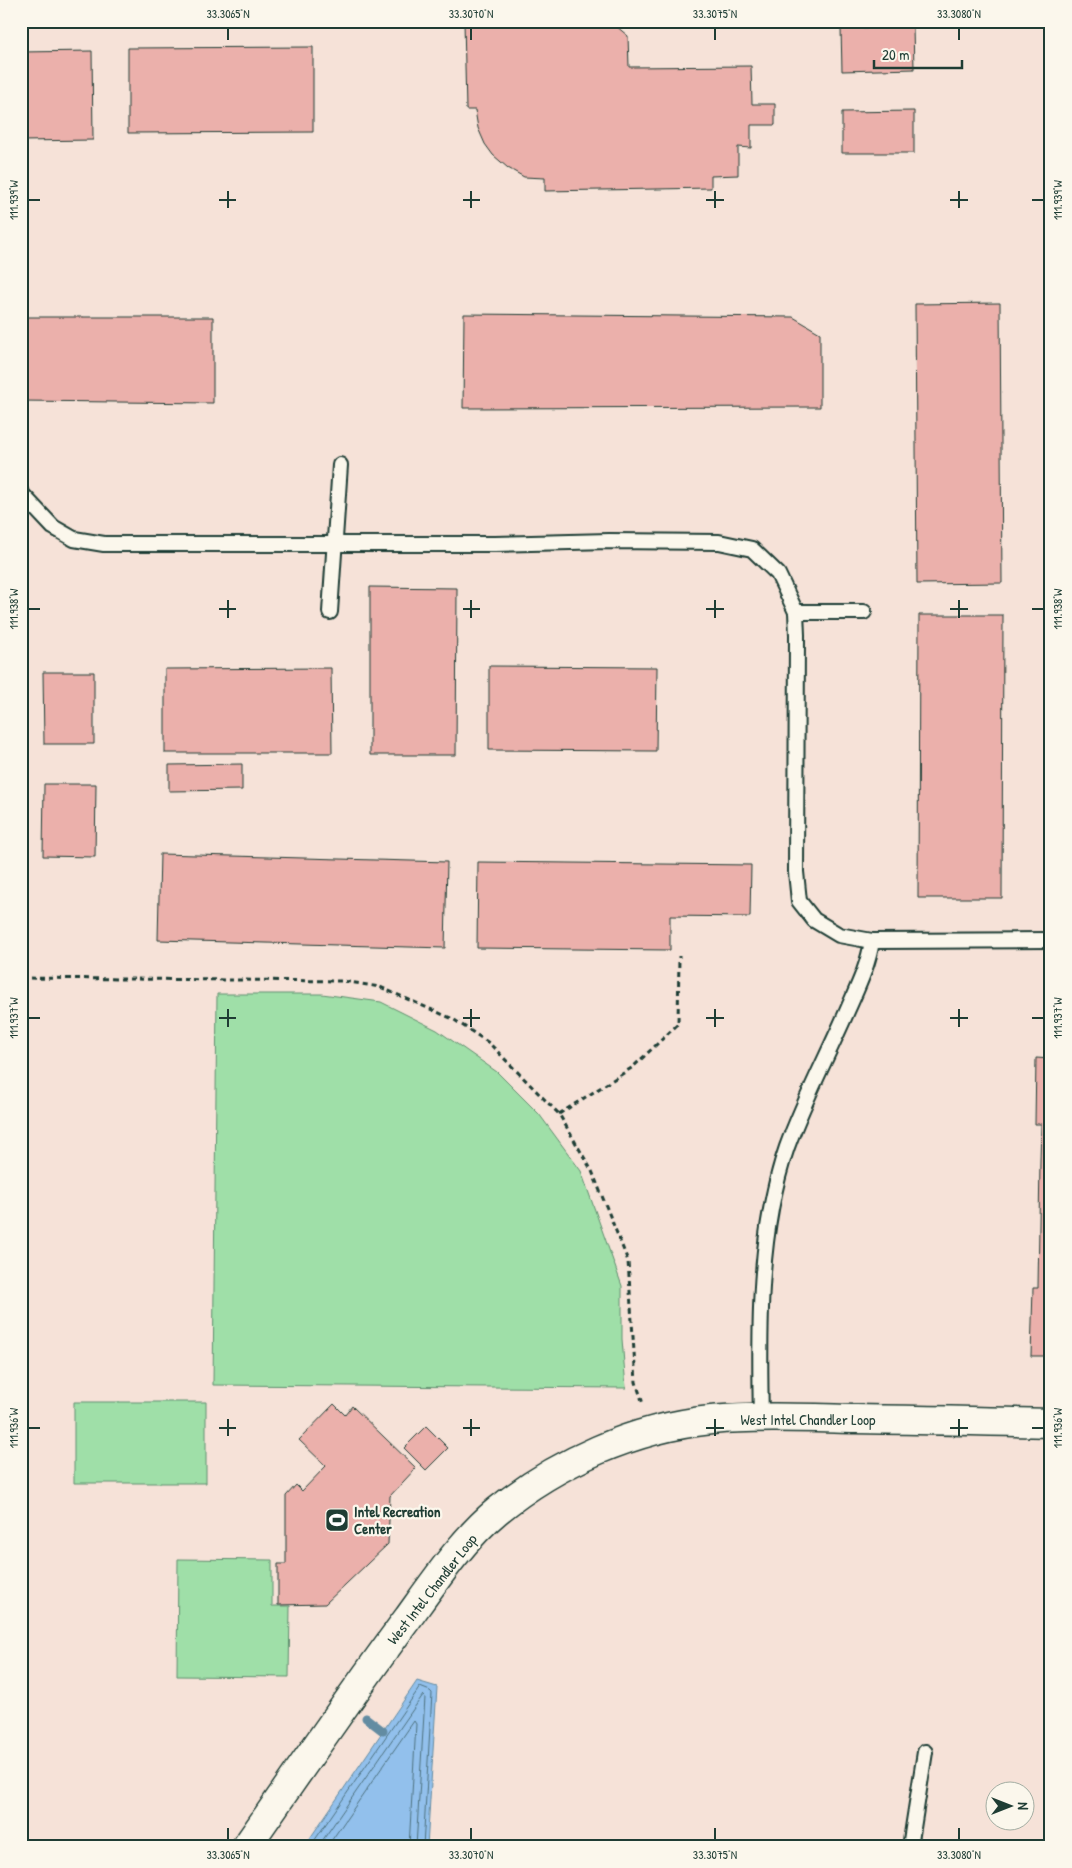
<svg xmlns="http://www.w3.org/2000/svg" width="1072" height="1868" font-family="'Patrick Hand',sans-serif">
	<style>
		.built { fill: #f6e2d8; fill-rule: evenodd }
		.green { fill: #9fdfa8; stroke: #5f8e6e }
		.water { fill: #92c0ec; stroke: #648ca2 }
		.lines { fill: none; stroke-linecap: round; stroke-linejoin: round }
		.shore { stroke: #4d717e; stroke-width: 1 }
		.stream { stroke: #648ca2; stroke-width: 9 }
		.building { fill: #ebb0ab; stroke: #1f3d34 }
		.service-casing { stroke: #1f3d34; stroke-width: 18 }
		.minor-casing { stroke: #1f3d34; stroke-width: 31 }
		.path { stroke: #1f3d34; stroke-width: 3; stroke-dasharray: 5 4; stroke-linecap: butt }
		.service { stroke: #fbf7ec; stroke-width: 14 }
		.minor { stroke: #fbf7ec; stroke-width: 28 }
		.ticks { fill: none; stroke: #1f3d34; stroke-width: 2 }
		.labels { text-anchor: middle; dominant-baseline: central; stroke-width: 4.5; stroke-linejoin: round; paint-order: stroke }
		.street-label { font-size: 15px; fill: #1f3d34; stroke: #fbf7ec }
		.poi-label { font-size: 15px; font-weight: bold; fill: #1f3d34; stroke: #fbf7ec; text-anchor: start }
		.neatline { fill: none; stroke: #1f3d34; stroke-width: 2 }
		.ticks-label { font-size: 12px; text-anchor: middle; fill: #1f3d34 }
	</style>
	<rect width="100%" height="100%" fill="#fbf7ec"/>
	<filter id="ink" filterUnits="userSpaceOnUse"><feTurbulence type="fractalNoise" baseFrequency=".02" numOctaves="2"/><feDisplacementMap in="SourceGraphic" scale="10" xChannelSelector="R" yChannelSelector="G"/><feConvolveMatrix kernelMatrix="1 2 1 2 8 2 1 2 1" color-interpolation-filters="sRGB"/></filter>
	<g filter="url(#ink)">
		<path class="built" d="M 21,21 L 1051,21 L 1051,1847 L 21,1847 ZM 994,1790 L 1024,1790 L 1024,1820 L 994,1820 Z"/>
		<path class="green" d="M 217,994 L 322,994 L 381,1002 L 437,1030 L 497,1072 L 539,1114 L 581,1171 L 622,1286 L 622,1339 L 626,1388 L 213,1385 Z
			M 74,1402 L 206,1402 L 206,1483 L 74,1483 Z
			M 178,1559 L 272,1560 L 272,1606 L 290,1606 L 289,1677 L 177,1676 Z"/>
		<path class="water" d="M 417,1681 L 437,1687 L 427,1847 L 304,1847 Z"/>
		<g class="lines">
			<path class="shore" d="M 310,1847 L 420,1687 L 430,1691 L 432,1693 L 423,1847
				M 318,1847 L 423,1695 L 425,1697 L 416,1847
				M 327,1847 L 414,1721 L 416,1724 L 409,1847"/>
			<path class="stream" d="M 366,1718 L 383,1731"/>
		</g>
		<path class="building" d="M 464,21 L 585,21 L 585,26 L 616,26 L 628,36 L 629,67 L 751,66 L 752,104 L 775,104 L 775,125 L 751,125 L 751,148 L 738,147 L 738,175 L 711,176 L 711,188 L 545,191 L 545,178 L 524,177 L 508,168 L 493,155 L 485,144 L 478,128 L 475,110 L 466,110 Z
			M 913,27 L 914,69 L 842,71 L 841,28 Z
			M 313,47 L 313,132 L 128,133 L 128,48 Z
			M 92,51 L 93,140 L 21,141 L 21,52 Z
			M 914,111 L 914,153 L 842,153 L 842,112 Z
			M 1000,303 L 1002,583 L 917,584 L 915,304 Z
			M 464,314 L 793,317 L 820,333 L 820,407 L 463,408 Z
			M 21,317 L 213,317 L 213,403 L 21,401 Z
			M 370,587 L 457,588 L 456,755 L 370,755 Z
			M 919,615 L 1003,615 L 1002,898 L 918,898 Z
			M 489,666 L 657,667 L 656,751 L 489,750 Z
			M 331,668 L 332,753 L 165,753 L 165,669 Z
			M 43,672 L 94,672 L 94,744 L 44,744 Z
			M 242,764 L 242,790 L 169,791 L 169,765 Z
			M 44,784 L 96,784 L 95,857 L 43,856 Z
			M 160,854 L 447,862 L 445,948 L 158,940 Z
			M 478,862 L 751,865 L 750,917 L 670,916 L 670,950 L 477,948 Z
			M 1036,1058 L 1051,1059 L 1051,1356 L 1031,1356 L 1033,1288 L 1038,1288 L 1040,1161 L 1041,1124 L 1035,1124 Z
			M 334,1404 L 345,1415 L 352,1406 L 416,1468 L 390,1496 L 388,1544 L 325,1604 L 278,1605 L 278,1564 L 286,1564 L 286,1496 L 296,1485 L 302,1491 L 326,1466 L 299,1440 Z
			M 426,1426 L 448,1448 L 426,1470 L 404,1448 Z"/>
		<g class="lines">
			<g class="service-casing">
				<path id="service" d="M 21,493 L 53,527 L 74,539 L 104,544 L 495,544 L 609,541 L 719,542 L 752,549 L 778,574 L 796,612 L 797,635 L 796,872 L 799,901 L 814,920 L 839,935 L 872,941 L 1051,940
					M 330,612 L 340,465
					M 796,612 L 864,612
					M 761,1417 C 759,1329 758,1231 787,1147 C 804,1100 828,1055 848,1009 C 858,986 868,966 872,941
					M 910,1847 L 925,1752"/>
			</g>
			<g class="minor-casing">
				<path id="minor" d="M 246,1847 C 300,1770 352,1693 408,1618 C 434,1582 463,1539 497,1511 C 557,1462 634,1428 711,1420 C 759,1416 807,1418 856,1419 C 921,1420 986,1421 1051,1423"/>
			</g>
			<path class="path" d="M 21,978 L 343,981 L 380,987 L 453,1019 L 489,1043 L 559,1114 L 592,1171 L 628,1261 L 636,1382 L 643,1404
				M 559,1114 L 633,1067 L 678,1024 L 679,956"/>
			<use href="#service" class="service"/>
			<use href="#minor" class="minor"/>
		</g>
	</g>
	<path class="ticks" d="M 228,28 L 228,40M 471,28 L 471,40M 715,28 L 715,40M 959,28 L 959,40M 228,191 L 228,208M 471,191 L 471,208M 715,191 L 715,208M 959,191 L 959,208M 28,200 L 40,200M 219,200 L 236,200M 463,200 L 480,200M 706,200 L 724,200M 950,200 L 968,200M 1032,200 L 1044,200M 228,600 L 228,618M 471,600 L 471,618M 715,600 L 715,618M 959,600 L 959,618M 28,609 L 40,609M 219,609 L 236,609M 463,609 L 480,609M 706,609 L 724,609M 950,609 L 968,609M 1032,609 L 1044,609M 228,1009 L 228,1027M 471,1009 L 471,1027M 715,1009 L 715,1027M 959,1009 L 959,1027M 28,1018 L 40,1018M 219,1018 L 236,1018M 463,1018 L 480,1018M 706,1018 L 724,1018M 950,1018 L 968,1018M 1032,1018 L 1044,1018M 228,1419 L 228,1436M 471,1419 L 471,1436M 715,1419 L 715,1436M 959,1419 L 959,1436M 28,1428 L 40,1428M 219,1428 L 236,1428M 463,1428 L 480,1428M 706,1428 L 724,1428M 950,1428 L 968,1428M 1032,1428 L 1044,1428M 228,1828 L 228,1840M 471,1828 L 471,1840M 715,1828 L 715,1840M 959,1828 L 959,1840"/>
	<defs>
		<g id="stadium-square" transform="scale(1.25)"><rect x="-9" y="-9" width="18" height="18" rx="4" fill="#1f3d34" stroke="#fbf7ec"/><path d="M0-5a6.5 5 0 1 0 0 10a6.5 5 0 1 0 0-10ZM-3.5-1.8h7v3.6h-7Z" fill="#fff"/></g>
	</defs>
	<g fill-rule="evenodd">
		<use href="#stadium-square" x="337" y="1520"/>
	</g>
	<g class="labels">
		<g class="street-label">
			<text x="808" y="1419">West Intel Chandler Loop</text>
			<text transform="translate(432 1589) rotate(-52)">West Intel Chandler Loop</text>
		</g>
		<g class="poi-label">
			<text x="354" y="1511">Intel Recreation<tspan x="354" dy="17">Center</tspan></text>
		</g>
	</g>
	<rect width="1072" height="1868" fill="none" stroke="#fbf7ec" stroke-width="55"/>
	<g transform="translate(1010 1806) rotate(90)"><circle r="24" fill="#fbf7ec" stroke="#a3ada2"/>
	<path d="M0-4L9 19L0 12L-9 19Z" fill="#1f3d34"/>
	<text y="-8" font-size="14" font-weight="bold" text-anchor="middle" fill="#1f3d34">N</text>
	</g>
	<path d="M874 60v8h88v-8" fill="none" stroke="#1f3d34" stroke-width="2.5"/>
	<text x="882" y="60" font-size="15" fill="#1f3d34" stroke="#fbf7ec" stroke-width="4" paint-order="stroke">20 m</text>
	<rect x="28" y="28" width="1016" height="1812" class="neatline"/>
	<g class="ticks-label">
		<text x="228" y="18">33.3065°N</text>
		<text x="471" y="18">33.3070°N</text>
		<text x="715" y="18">33.3075°N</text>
		<text x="959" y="18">33.3080°N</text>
		<text transform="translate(14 200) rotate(-90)" y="4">111.939°W</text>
		<text transform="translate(1058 200) rotate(-90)" y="4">111.939°W</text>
		<text transform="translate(14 609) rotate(-90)" y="4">111.938°W</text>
		<text transform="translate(1058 609) rotate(-90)" y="4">111.938°W</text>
		<text transform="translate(1058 1018) rotate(-90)" y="4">111.937°W</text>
		<text transform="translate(14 1018) rotate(-90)" y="4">111.937°W</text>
		<text transform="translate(1058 1428) rotate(-90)" y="4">111.936°W</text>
		<text transform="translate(14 1428) rotate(-90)" y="4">111.936°W</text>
		<text x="228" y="1859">33.3065°N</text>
		<text x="471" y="1859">33.3070°N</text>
		<text x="715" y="1859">33.3075°N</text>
		<text x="959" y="1859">33.3080°N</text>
	</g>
</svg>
